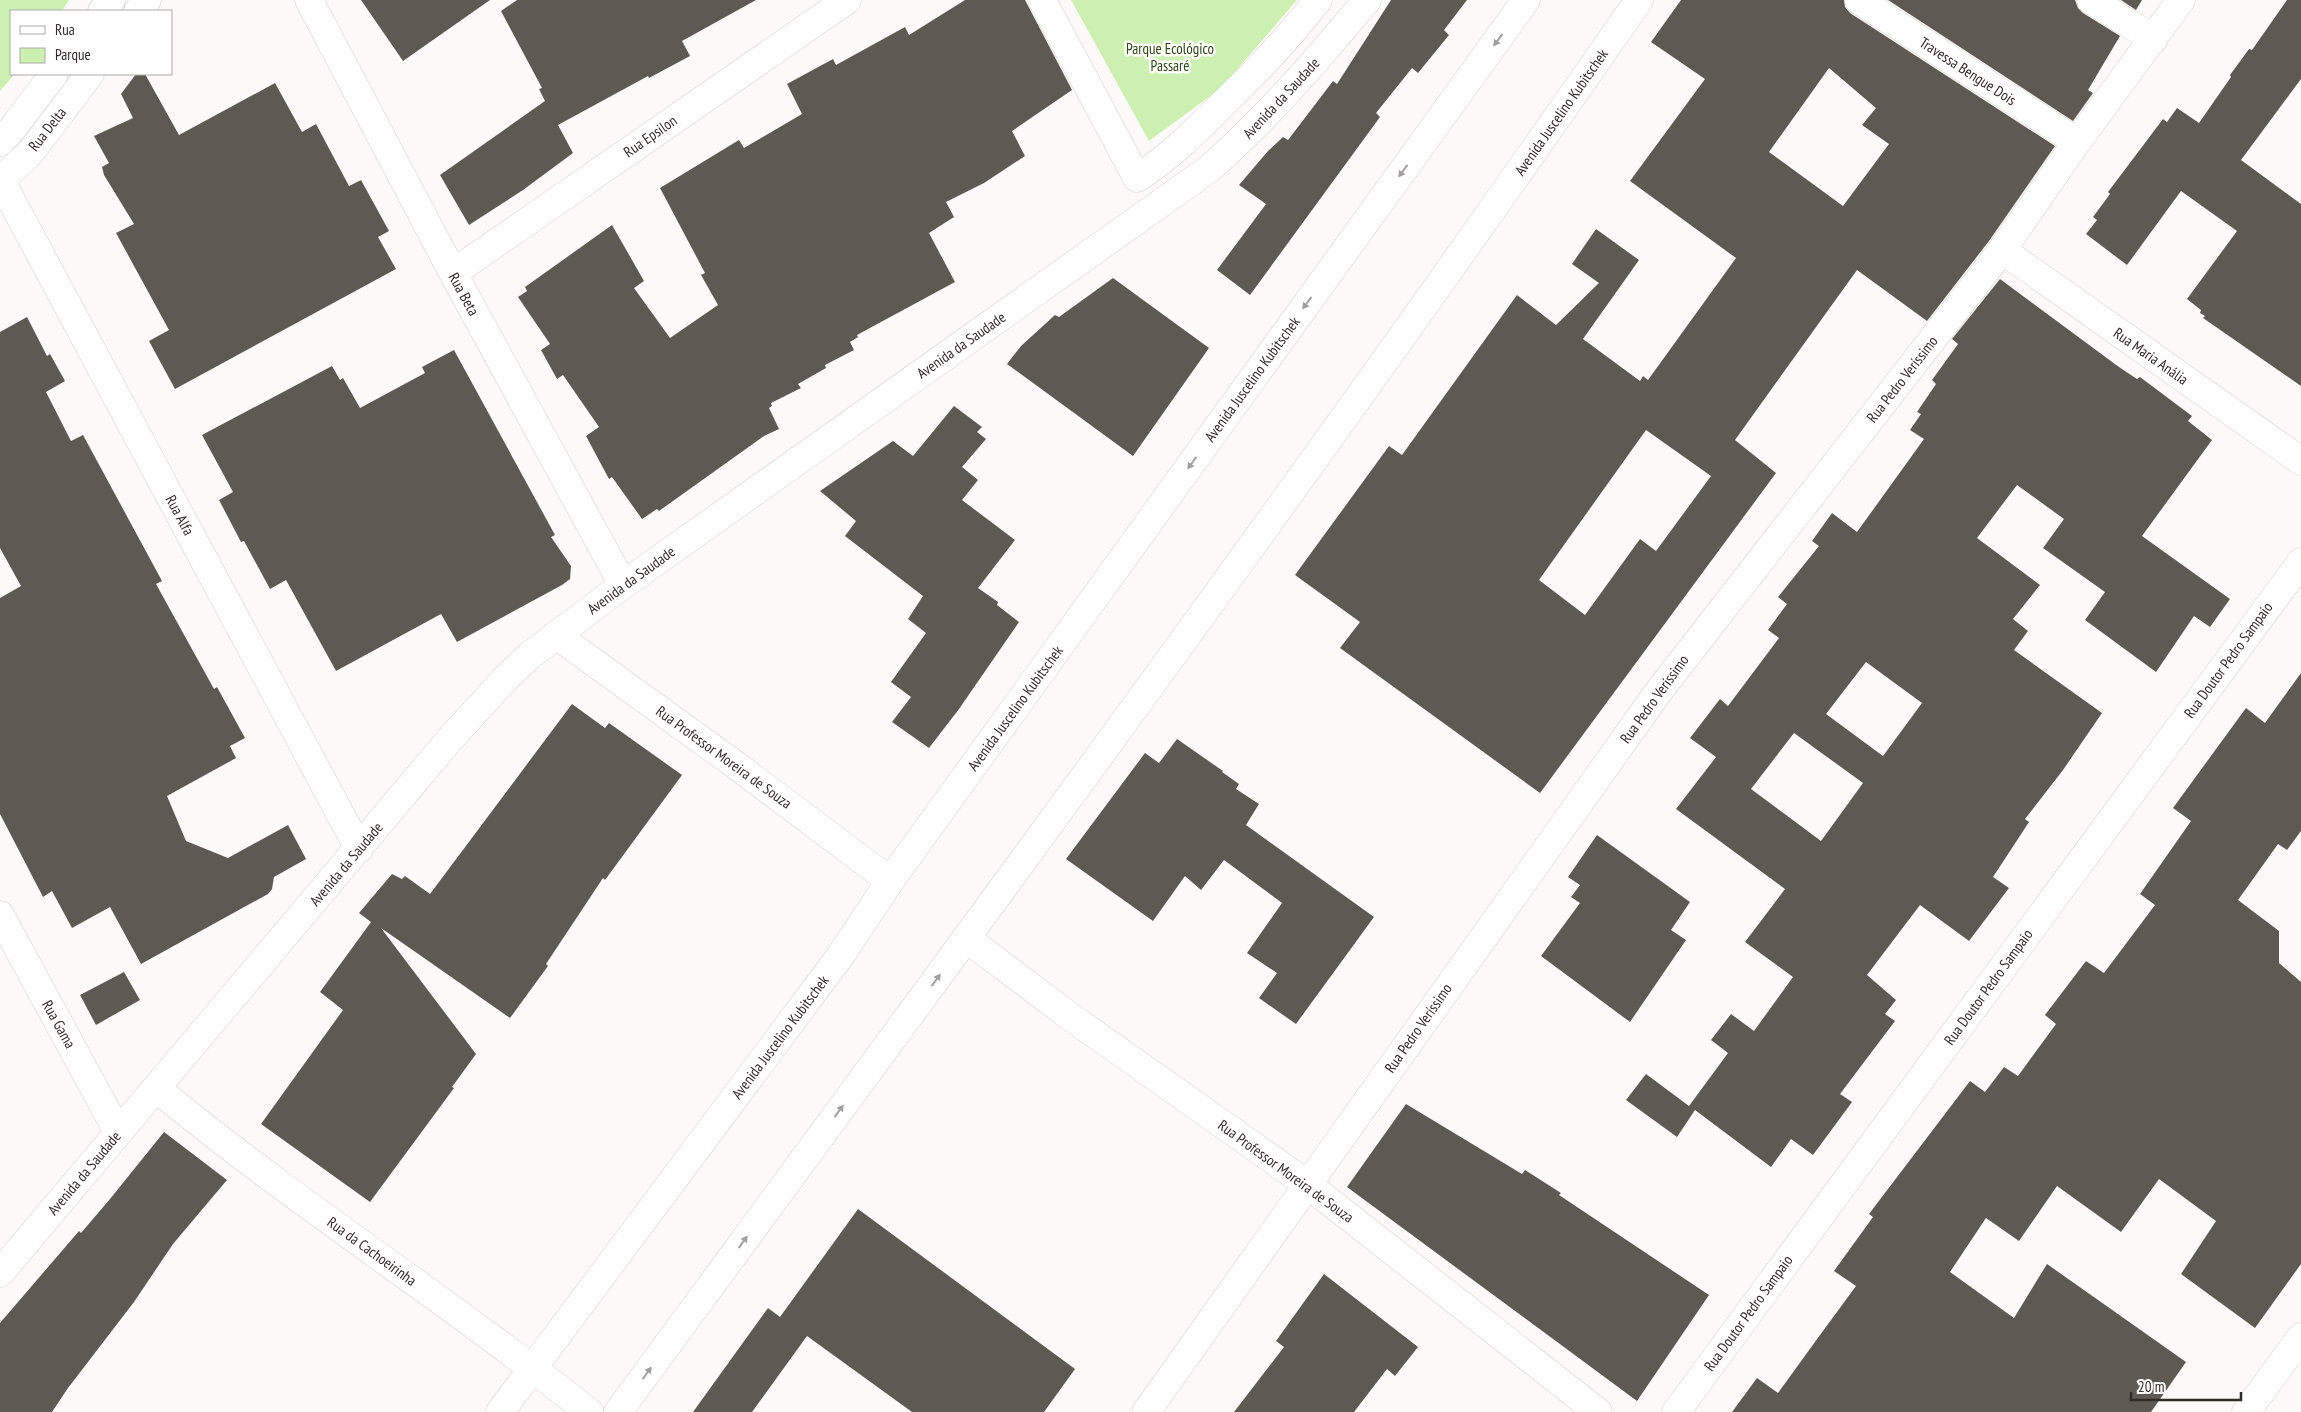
<svg xmlns="http://www.w3.org/2000/svg" width="2301" height="1412" font-family="'PT Sans Narrow',sans-serif">
	<style>
		.green { fill: #cdf0b2 }
		.building { fill: #5f5954; fill-rule: evenodd }
		.lines { fill: none; stroke-linecap: round; stroke-linejoin: round }
		.street-casing { stroke: #d7ceca; stroke-width: 29 }
		.secondary-casing { stroke: #d7ceca; stroke-width: 29 }
		.primary-casing { stroke: #d7ceca; stroke-width: 29 }
		.street { stroke: #fff; stroke-width: 28 }
		.secondary { stroke: #fff; stroke-width: 28 }
		.primary { stroke: #fff; stroke-width: 28 }
		.oneway { fill: #a1a09f }
		.labels { text-anchor: middle; dominant-baseline: central; stroke-width: 5; stroke-linejoin: round; paint-order: stroke }
		.park-label { font-size: 15px; fill: #2e4713; stroke: #fff }
		.street-label { font-size: 15px; fill: #2f2c2a; stroke: #fff }
	</style>
	<rect width="100%" height="100%" fill="#fefaf9"/>
	<path class="green" d="M 0,0 L 69,0 L 62,11 L 11,11 L 11,74 L 15,74 L 0,91 Z
		M 1071,0 L 1297,0 L 1220,89 L 1149,141 Z"/>
	<path class="building" d="M 361,0 L 490,0 L 403,61 Z
		M 517,0 L 756,0 L 682,41 L 690,56 L 649,78 L 648,76 L 558,125 L 573,153 L 523,190 L 469,225 L 440,175 L 545,101 L 539,89 L 542,88 L 501,11 Z
		M 965,0 L 1025,0 L 1072,90 L 1012,131 L 1025,156 L 984,183 L 946,202 L 954,217 L 929,233 L 955,282 L 857,335 L 858,337 L 850,342 L 854,350 L 825,365 L 826,368 L 798,384 L 801,388 L 771,403 L 772,406 L 769,408 L 779,429 L 764,436 L 659,511 L 657,509 L 642,519 L 612,477 L 609,479 L 586,436 L 599,427 L 563,375 L 557,379 L 541,350 L 550,344 L 518,297 L 527,291 L 525,287 L 612,225 L 644,281 L 634,288 L 670,338 L 718,305 L 701,275 L 705,273 L 660,188 L 739,140 L 744,148 L 802,114 L 787,84 L 833,59 L 836,65 L 905,27 L 909,35 Z
		M 1391,0 L 1467,0 L 1444,30 L 1449,35 L 1418,73 L 1412,68 L 1376,113 L 1380,117 L 1250,295 L 1217,270 L 1266,204 L 1239,185 L 1268,151 L 1283,137 L 1288,140 L 1333,81 L 1337,84 Z
		M 1681,0 L 1844,0 L 1845,7 L 1850,13 L 2055,146 L 1989,241 L 1927,321 L 1857,270 L 1735,440 L 1776,473 L 1540,793 L 1340,648 L 1360,622 L 1295,575 L 1389,446 L 1402,455 L 1517,295 L 1556,325 L 1599,283 L 1572,264 L 1596,229 L 1639,260 L 1583,339 L 1640,381 L 1643,376 L 1648,380 L 1736,258 L 1630,181 L 1705,79 L 1651,42 ZM 1829,68 L 1876,108 L 1862,125 L 1889,144 L 1843,206 L 1769,152 ZM 1646,430 L 1711,476 L 1656,551 L 1640,539 L 1585,615 L 1539,580 Z
		M 1888,0 L 2075,0 L 2078,8 L 2083,13 L 2120,36 L 2088,90 L 2093,93 L 2073,121 Z
		M 2121,0 L 2142,0 L 2136,10 Z
		M 2287,0 L 2301,0 L 2301,79 L 2241,160 L 2301,204 L 2301,386 L 2203,318 L 2205,316 L 2200,313 L 2201,310 L 2187,299 L 2237,231 L 2181,191 L 2127,265 L 2086,234 L 2097,220 L 2093,217 L 2110,194 L 2108,192 L 2163,119 L 2167,122 L 2177,108 L 2199,123 L 2231,77 L 2230,75 L 2249,49 L 2252,50 Z
		M 136,74 L 145,74 L 179,135 L 275,83 L 302,132 L 316,124 L 349,186 L 361,180 L 389,231 L 378,237 L 396,269 L 175,389 L 149,341 L 169,330 L 116,233 L 134,224 L 104,175 L 102,167 L 109,163 L 94,136 L 133,118 L 121,94 Z
		M 1113,278 L 1209,348 L 1133,456 L 1007,364 L 1021,346 L 1055,315 L 1059,317 Z
		M 2000,279 L 2119,367 L 2137,379 L 2140,377 L 2192,416 L 2188,421 L 2212,440 L 2142,536 L 2230,599 L 2210,627 L 2194,616 L 2156,672 L 2085,620 L 2105,592 L 2043,548 L 2064,519 L 2017,485 L 1977,538 L 2040,585 L 2013,619 L 2028,631 L 2014,650 L 2102,713 L 2063,770 L 2025,819 L 2029,822 L 1993,877 L 2009,888 L 1969,941 L 1920,905 L 1867,975 L 1896,1000 L 1885,1014 L 1895,1021 L 1840,1094 L 1852,1102 L 1813,1155 L 1791,1139 L 1771,1167 L 1695,1110 L 1677,1137 L 1626,1100 L 1646,1074 L 1689,1106 L 1728,1053 L 1711,1040 L 1731,1014 L 1754,1031 L 1793,977 L 1745,942 L 1785,889 L 1676,809 L 1716,757 L 1690,738 L 1720,699 L 1728,706 L 1779,638 L 1768,630 L 1787,604 L 1778,597 L 1819,546 L 1812,541 L 1832,513 L 1857,532 L 1924,439 L 1910,430 L 1921,414 L 1917,412 L 1936,384 L 1932,380 L 1958,344 L 1952,339 ZM 1866,662 L 1922,703 L 1883,756 L 1826,714 ZM 1794,733 L 1863,783 L 1821,841 L 1751,789 Z
		M 27,317 L 47,356 L 50,354 L 65,381 L 46,392 L 71,441 L 83,435 L 162,581 L 156,584 L 214,689 L 217,687 L 245,738 L 230,746 L 236,758 L 167,796 L 186,841 L 228,858 L 288,825 L 306,859 L 274,877 L 272,889 L 268,894 L 141,964 L 110,907 L 72,928 L 52,891 L 43,897 L 0,814 L 0,598 L 21,586 L 0,548 L 0,332 Z
		M 454,350 L 555,535 L 551,537 L 571,566 L 570,579 L 562,585 L 457,642 L 441,614 L 336,671 L 286,580 L 270,589 L 244,541 L 241,542 L 219,500 L 233,492 L 202,435 L 332,366 L 340,380 L 343,378 L 360,408 L 425,373 L 422,367 Z
		M 954,406 L 982,427 L 977,432 L 986,439 L 962,467 L 978,480 L 962,500 L 1015,540 L 978,588 L 998,602 L 997,605 L 1019,622 L 959,709 L 929,748 L 892,722 L 911,697 L 891,682 L 926,633 L 908,619 L 923,596 L 845,536 L 856,521 L 820,491 L 893,441 L 913,456 Z
		M 2301,673 L 2301,831 L 2287,850 L 2278,844 L 2238,900 L 2279,931 L 2279,963 L 2301,982 L 2301,1264 L 2255,1328 L 2181,1274 L 2216,1221 L 2159,1179 L 2121,1232 L 2057,1186 L 2019,1241 L 1986,1218 L 1950,1272 L 2014,1318 L 2047,1264 L 2186,1362 L 2151,1412 L 1732,1412 L 1757,1378 L 1778,1393 L 1820,1335 L 1856,1286 L 1834,1271 L 1873,1217 L 1869,1214 L 1970,1081 L 1985,1092 L 2004,1067 L 2018,1076 L 2056,1024 L 2045,1015 L 2086,961 L 2104,973 L 2155,905 L 2140,894 L 2191,821 L 2173,808 L 2246,708 L 2265,723 Z
		M 572,704 L 605,728 L 609,723 L 682,775 L 605,880 L 603,878 L 546,964 L 548,966 L 510,1018 L 381,928 L 476,1054 L 452,1087 L 454,1088 L 370,1202 L 261,1124 L 343,1010 L 320,992 L 371,922 L 359,913 L 392,874 L 402,879 L 405,876 L 430,894 Z
		M 1177,739 L 1223,771 L 1222,772 L 1239,784 L 1236,789 L 1259,804 L 1246,825 L 1374,917 L 1296,1024 L 1259,998 L 1277,973 L 1247,953 L 1282,903 L 1224,860 L 1201,890 L 1185,876 L 1153,921 L 1066,859 L 1145,753 L 1159,763 Z
		M 1597,835 L 1690,902 L 1671,930 L 1686,940 L 1630,1022 L 1541,956 L 1580,903 L 1571,897 L 1580,885 L 1568,877 Z
		M 124,972 L 140,1000 L 96,1025 L 80,995 Z
		M 1406,1104 L 1522,1174 L 1525,1170 L 1561,1193 L 1559,1195 L 1709,1295 L 1637,1401 L 1347,1187 Z
		M 164,1132 L 227,1180 L 173,1244 L 134,1302 L 68,1388 L 52,1412 L 0,1412 L 0,1323 L 79,1231 L 81,1233 L 110,1199 Z
		M 858,1209 L 1075,1369 L 1044,1412 L 912,1412 L 807,1336 L 752,1412 L 693,1412 L 768,1308 L 780,1317 Z
		M 1324,1274 L 1418,1347 L 1395,1376 L 1387,1369 L 1354,1412 L 1234,1412 L 1284,1347 L 1276,1341 Z"/>
	<g class="lines">
		<g class="street-casing">
			<path id="street" d="M 309,0 L 453,273 L 623,585
				M 1042,0 L 1137,178 C 1170,157 1198,129 1226,101 C 1259,69 1290,36 1318,0
				M 1859,0 L 2077,142
				M 2091,0 L 2154,39
				M 102,11 L 111,0
				M 138,11 L 147,0
				M 0,142 L 12,129 L 54,74
				M 0,181 L 30,153 L 90,74
				M 1,181 L 359,849
				M 2002,250 L 2301,461
				M 453,273 L 847,0
				M 556,635 L 733,763 L 890,881
				M 0,915 L 118,1132
				M 966,938 L 1068,1015 L 1307,1184 L 1598,1412
				M 156,1088 C 295,1203 448,1300 589,1412
				M 1146,1412 L 1659,691 L 2002,250 L 2077,142 L 2181,0
				M 1676,1412 L 2301,562
				M 2246,1412 L 2301,1337"/>
		</g>
		<g class="secondary-casing">
			<path id="secondary" d="M 0,1273 L 451,738 L 506,678 L 529,656 L 623,585 L 1209,169 C 1269,116 1316,61 1367,0"/>
		</g>
		<g class="primary-casing">
			<path id="primary" d="M 500,1412 L 841,955 L 890,881 L 1526,0
				M 618,1412 C 962,944 1308,477 1639,0"/>
		</g>
		<use href="#street" class="street"/>
		<use href="#secondary" class="secondary"/>
		<use href="#primary" class="primary"/>
	</g>
	<defs><path id="oneway-solid" d="M-6-.8H1V-3.2L6.5 0L1 3.2V.8H-6Z" transform="scale(1.25)"/></defs>
	<g class="oneway">
		<use href="#oneway-solid" transform="translate(1498 40) rotate(126)"/>
		<use href="#oneway-solid" transform="translate(1403 171) rotate(126)"/>
		<use href="#oneway-solid" transform="translate(1307 303) rotate(126)"/>
		<use href="#oneway-solid" transform="translate(1192 463) rotate(126)"/>
		<use href="#oneway-solid" transform="translate(936 980) rotate(-54)"/>
		<use href="#oneway-solid" transform="translate(839 1111) rotate(-54)"/>
		<use href="#oneway-solid" transform="translate(743 1242) rotate(-54)"/>
		<use href="#oneway-solid" transform="translate(647 1373) rotate(-54)"/>
	</g>
	<g class="labels">
		<g class="park-label">
			<text x="1170" y="48">Parque Ecológico<tspan x="1170" dy="17">Passaré</tspan></text>
		</g>
		<g class="street-label">
			<text transform="translate(1968 71) rotate(33)">Travessa Bengue Dois</text>
			<text transform="translate(1281 98) rotate(-47)">Avenida da Saudade</text>
			<text transform="translate(1561 112) rotate(-55)">Avenida Juscelino Kubitschek</text>
			<text transform="translate(47 129) rotate(-52)">Rua Delta</text>
			<text transform="translate(650 136) rotate(-35)">Rua Epsilon</text>
			<text transform="translate(464 294) rotate(61)">Rua Beta</text>
			<text transform="translate(961 345) rotate(-35)">Avenida da Saudade</text>
			<text transform="translate(2151 356) rotate(35)">Rua Maria Anália</text>
			<text transform="translate(1252 379) rotate(-54)">Avenida Juscelino Kubitschek</text>
			<text transform="translate(1902 379) rotate(-52)">Rua Pedro Veríssimo</text>
			<text transform="translate(180 515) rotate(62)">Rua Alfa</text>
			<text transform="translate(631 580) rotate(-36)">Avenida da Saudade</text>
			<text transform="translate(2228 660) rotate(-54)">Rua Doutor Pedro Sampaio</text>
			<text transform="translate(1654 699) rotate(-54)">Rua Pedro Veríssimo</text>
			<text transform="translate(1015 708) rotate(-54)">Avenida Juscelino Kubitschek</text>
			<text transform="translate(724 757) rotate(36)">Rua Professor Moreira de Souza</text>
			<text transform="translate(346 864) rotate(-50)">Avenida da Saudade</text>
			<text transform="translate(1988 987) rotate(-54)">Rua Doutor Pedro Sampaio</text>
			<text transform="translate(59 1024) rotate(61)">Rua Gama</text>
			<text transform="translate(1418 1028) rotate(-55)">Rua Pedro Veríssimo</text>
			<text transform="translate(780 1037) rotate(-53)">Avenida Juscelino Kubitschek</text>
			<text transform="translate(1286 1171) rotate(36)">Rua Professor Moreira de Souza</text>
			<text transform="translate(84 1173) rotate(-50)">Avenida da Saudade</text>
			<text transform="translate(372 1251) rotate(36)">Rua da Cachoeirinha</text>
			<text transform="translate(1748 1313) rotate(-54)">Rua Doutor Pedro Sampaio</text>
		</g>
	</g>
	<rect x="10" y="10" width="162" height="65" fill="#ffffff" stroke="#acabaa"/>
	<rect x="20" y="26" width="25" height="8" fill="#ffffff" stroke="#acabaa"/>
	<text x="55" y="35" font-size="15" fill="#2f2c2a">Rua</text>
	<rect x="20" y="48" width="25" height="15" fill="#cdf0b2" stroke="#acabaa"/>
	<text x="55" y="60" font-size="15" fill="#2f2c2a">Parque</text>
	<path d="M2131 1392v8h110v-8" fill="none" stroke="#2f2c2a" stroke-width="2.5"/>
	<text x="2138" y="1392" font-size="15" fill="#2f2c2a" stroke="#ffffff" stroke-width="4" paint-order="stroke">20 m</text>
</svg>
